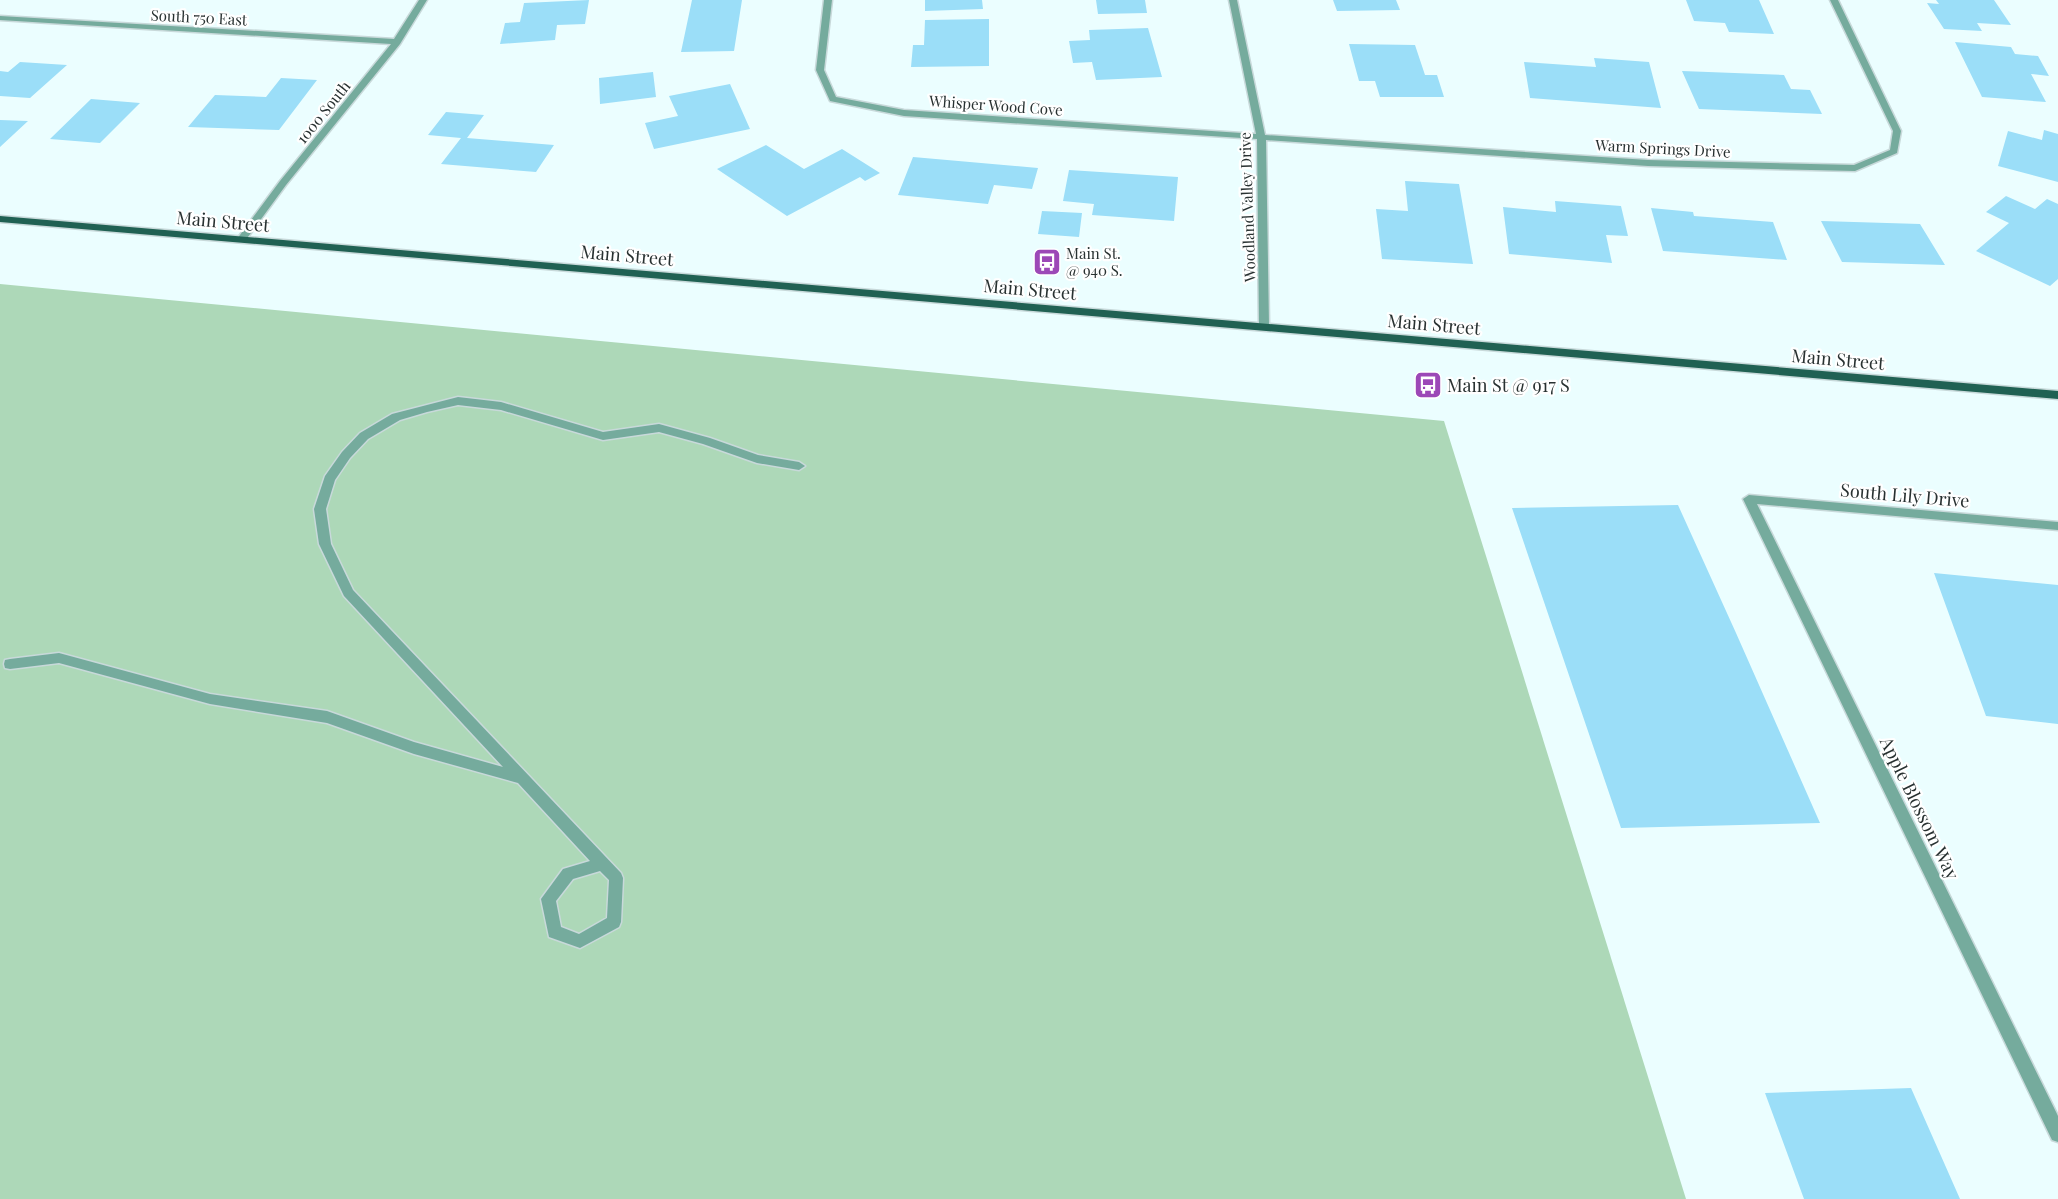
<svg xmlns="http://www.w3.org/2000/svg" width="2058" height="1199" font-family="'Playfair Display',serif">
	<style>
		.green { fill: #add8b8 }
		.building { fill: #9bdef8 }
		.lines { fill: none; stroke-linecap: round; stroke-linejoin: round }
		.minor-casing { stroke: #c8d9da; stroke-width: 3 }
		.major-casing { stroke: #c8d9da; stroke-width: 3 }
		.minor { fill: #75ab9d; fill-rule: evenodd }
		.major { fill: #206153; fill-rule: evenodd }
		.labels { text-anchor: middle; dominant-baseline: central; stroke-width: 4.5; stroke-linejoin: round; paint-order: stroke }
		.far-street-label { font-size: 15px; fill: #283131; stroke: #fff }
		.far-poi-label { font-size: 15px; fill: #283131; stroke: #fff; text-anchor: start }
		.street-label { font-size: 18px; fill: #283131; stroke: #fff }
		.poi-label { font-size: 18px; fill: #283131; stroke: #fff; text-anchor: start }
	</style>
	<rect width="100%" height="100%" fill="#ebfeff"/>
	<path class="green" d="M 0,284 L 1444,421 L 1686,1199 L 0,1199 Z"/>
	<path class="building" d="M 589,0 L 585,24 L 557,25 L 555,40 L 500,44 L 505,23 L 520,22 L 524,3 Z
		M 692,0 L 742,0 L 734,51 L 681,52 Z
		M 925,0 L 982,0 L 983,9 L 925,11 Z
		M 1096,0 L 1145,0 L 1147,13 L 1098,14 Z
		M 1333,0 L 1396,0 L 1400,10 L 1337,11 Z
		M 1686,0 L 1759,0 L 1774,34 L 1729,32 L 1725,23 L 1694,21 Z
		M 1936,0 L 1994,0 L 2011,25 L 1977,23 L 1982,31 L 1944,29 L 1927,3 L 1939,4 Z
		M 989,19 L 989,66 L 911,67 L 913,45 L 924,45 L 925,20 Z
		M 1148,28 L 1162,77 L 1096,80 L 1092,62 L 1073,63 L 1069,41 L 1090,40 L 1089,30 Z
		M 1955,42 L 2011,47 L 2015,54 L 2038,56 L 2049,76 L 2031,74 L 2046,102 L 1982,97 Z
		M 1349,44 L 1415,45 L 1425,75 L 1437,75 L 1444,97 L 1380,97 L 1375,81 L 1359,81 Z
		M 1594,58 L 1649,62 L 1661,108 L 1530,98 L 1524,62 L 1596,67 Z
		M 20,62 L 67,65 L 30,98 L 0,96 L 0,71 L 8,72 Z
		M 1682,71 L 1784,75 L 1791,89 L 1810,90 L 1822,114 L 1699,109 Z
		M 653,72 L 656,97 L 600,104 L 599,78 Z
		M 281,78 L 317,80 L 279,130 L 188,127 L 215,95 L 266,97 Z
		M 730,84 L 750,129 L 654,149 L 645,123 L 678,116 L 669,96 Z
		M 91,99 L 140,103 L 100,143 L 50,139 Z
		M 446,112 L 484,115 L 467,138 L 554,145 L 536,172 L 441,164 L 461,138 L 428,135 Z
		M 0,120 L 28,121 L 0,147 Z
		M 2044,130 L 2058,134 L 2058,182 L 1998,166 L 2008,131 L 2042,140 Z
		M 766,145 L 804,169 L 842,149 L 880,173 L 865,181 L 860,177 L 787,216 L 717,169 Z
		M 913,157 L 1038,168 L 1032,189 L 994,185 L 988,204 L 898,195 Z
		M 1069,170 L 1178,177 L 1174,221 L 1092,215 L 1094,204 L 1063,201 Z
		M 1405,181 L 1459,184 L 1473,264 L 1382,259 L 1376,209 L 1408,211 Z
		M 2006,196 L 2035,209 L 2047,199 L 2058,204 L 2058,279 L 2050,286 L 1976,251 L 2009,223 L 1986,212 Z
		M 1555,201 L 1621,206 L 1628,236 L 1606,235 L 1612,263 L 1509,254 L 1503,207 L 1556,212 Z
		M 1651,208 L 1693,212 L 1694,216 L 1773,222 L 1787,260 L 1663,251 Z
		M 1042,211 L 1082,213 L 1079,237 L 1038,234 Z
		M 1821,221 L 1920,224 L 1945,265 L 1842,262 Z
		M 1678,505 L 1736,633 L 1820,823 L 1621,828 L 1512,508 Z
		M 1934,573 L 2058,585 L 2058,724 L 1986,716 Z
		M 1911,1088 L 1960,1199 L 1804,1199 L 1765,1093 Z"/>
	<g class="lines">
		<g class="minor-casing">
			<path id="minor" d="M 419,0 L 427,0 L 400,44 L 286,185 L 245,241 L 242,242 L 237,239 L 280,181 L 391,44 L 0,20 L 0,16 L 394,39 Z
				M 824,0 L 832,0 L 824,70 L 836,97 L 904,110 L 1256,134 L 1229,0 L 1237,0 L 1265,135 L 1648,160 L 1854,165 L 1890,150 L 1893,131 L 1830,0 L 1838,0 L 1901,131 L 1897,153 L 1855,171 L 1648,166 L 1266,140 L 1269,325 L 1264,328 L 1259,325 L 1257,139 L 904,116 L 830,101 L 816,70 Z
				M 458,397 L 501,402 L 603,432 L 659,424 L 710,438 L 758,455 L 799,462 L 805,466 L 799,470 L 757,463 L 703,444 L 659,432 L 603,440 L 501,410 L 458,405 L 427,412 L 400,420 L 368,439 L 350,458 L 335,480 L 326,509 L 331,544 L 353,590 L 621,873 L 623,878 L 621,922 L 619,927 L 580,948 L 549,937 L 541,899 L 563,869 L 590,861 L 518,783 L 414,754 L 327,723 L 210,704 L 59,663 L 10,669 L 5,668 L 4,664 L 5,660 L 10,659 L 59,653 L 210,694 L 327,711 L 414,742 L 503,767 L 344,596 L 319,544 L 314,509 L 325,476 L 342,452 L 360,433 L 392,414 ZM 600,871 L 609,880 L 607,918 L 579,934 L 561,927 L 556,901 L 573,879 Z
				M 1749,495 L 2058,522 L 2058,530 L 1757,504 L 2058,1116 L 2058,1142 L 2052,1140 L 1743,499 Z"/>
		</g>
		<g class="major-casing">
			<path id="major" d="M 0,216 L 2058,391 L 2058,399 L 0,222 Z"/>
		</g>
		<use href="#minor" class="minor"/>
		<use href="#major" class="major"/>
	</g>
	<defs>
		<g id="bus-square" transform="scale(1.4375)"><rect x="-9" y="-9" width="18" height="18" rx="4" fill="#9c48b7" stroke="#fff"/><path d="M-5-6H5V4H4V6H2V4H-2V6H-4V4H-5ZM-3.5-4V0h7V-4ZM-3.5 1.2v1.5H-2V1.2ZM2 1.2v1.5H3.5V1.2Z" fill="#fff"/></g>
	</defs>
	<g fill-rule="evenodd">
		<use href="#bus-square" x="1047" y="262"/>
		<use href="#bus-square" x="1428" y="385"/>
	</g>
	<g class="labels">
		<g class="far-street-label">
			<text transform="translate(199 17) rotate(3)">South 750 East</text>
			<text transform="translate(996 105) rotate(4)">Whisper Wood Cove</text>
			<text transform="translate(323 112) rotate(-51)">1000 South</text>
			<text transform="translate(1663 148) rotate(3)">Warm Springs Drive</text>
			<text transform="translate(1247 207) rotate(-92)">Woodland Valley Drive</text>
		</g>
		<g class="far-poi-label">
			<text x="1066" y="253">Main St.<tspan x="1066" dy="17">@ 940 S.</tspan></text>
		</g>
		<g class="street-label">
			<text transform="translate(223 221) rotate(5)">Main Street</text>
			<text transform="translate(627 255) rotate(5)">Main Street</text>
			<text transform="translate(1030 289) rotate(5)">Main Street</text>
			<text transform="translate(1434 324) rotate(5)">Main Street</text>
			<text transform="translate(1838 359) rotate(5)">Main Street</text>
			<text transform="translate(1905 495) rotate(5)">South Lily Drive</text>
			<text transform="translate(1920 808) rotate(64)">Apple Blossom Way</text>
		</g>
		<g class="poi-label">
			<text x="1447" y="385">Main St @ 917 S</text>
		</g>
	</g>
</svg>
